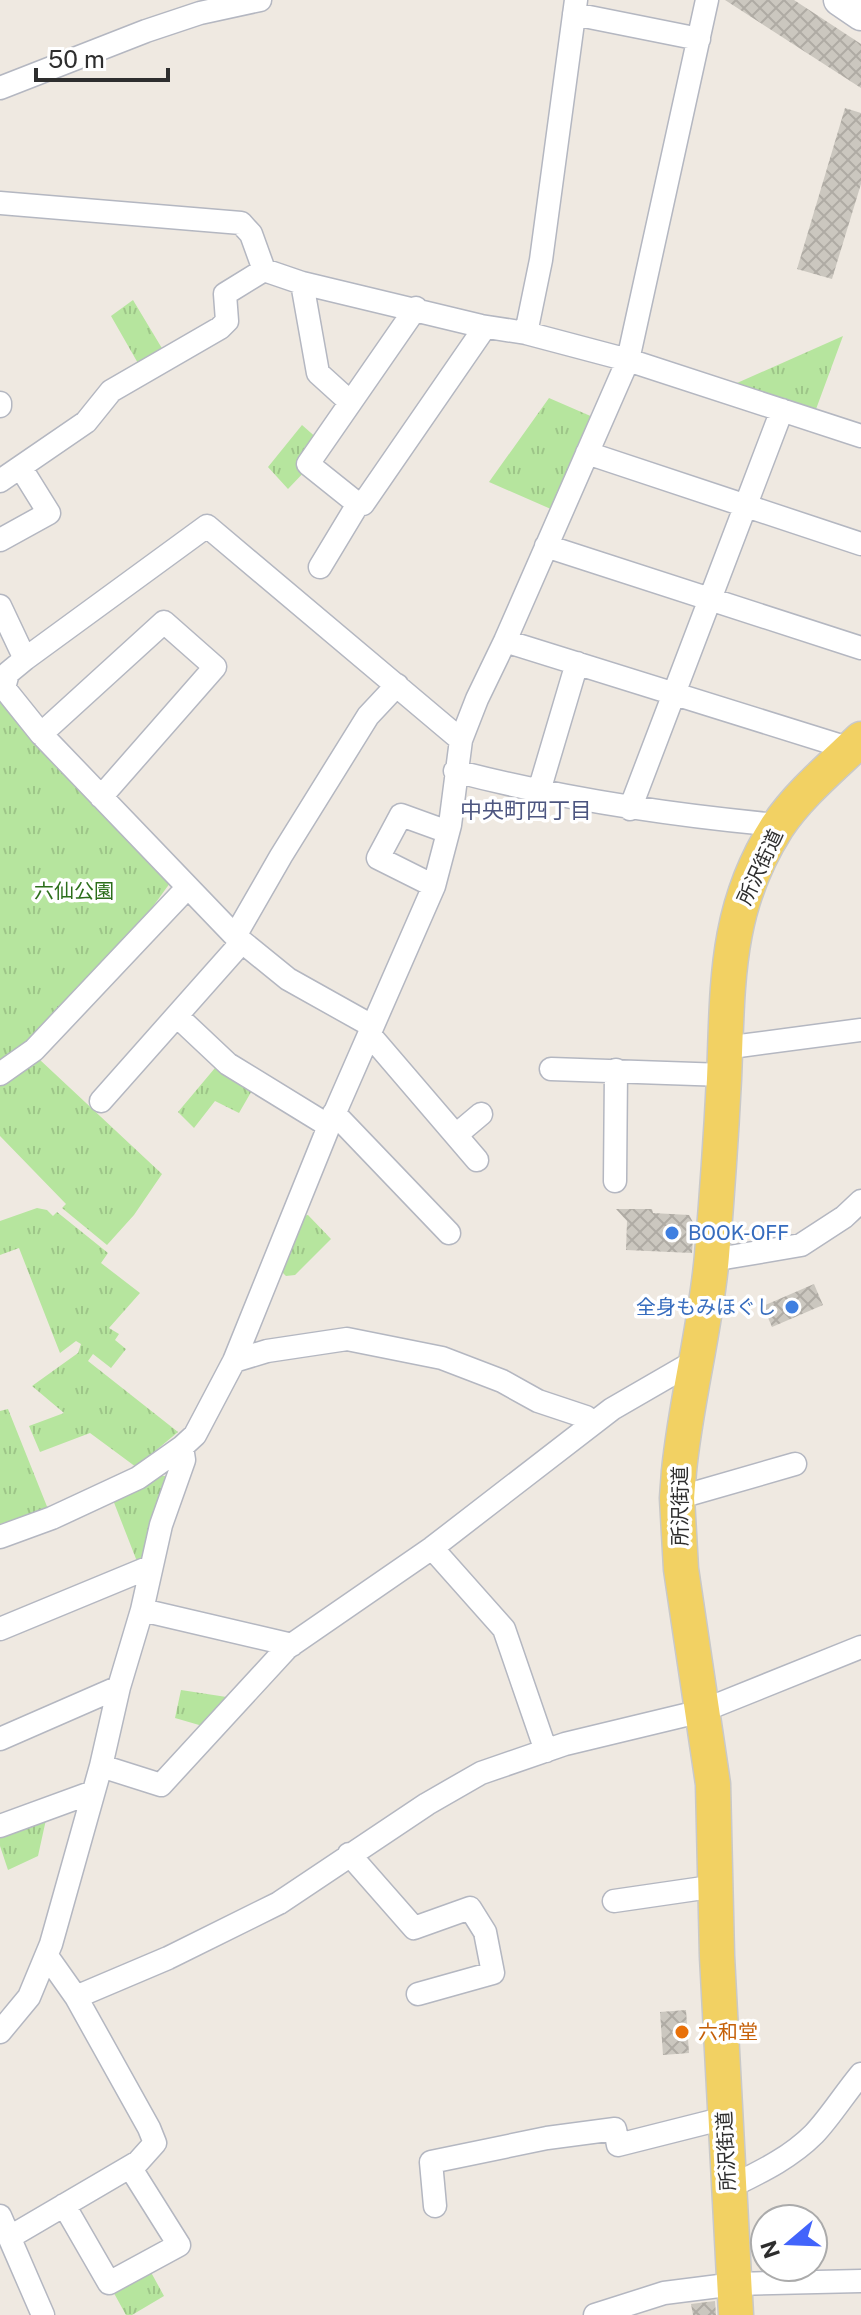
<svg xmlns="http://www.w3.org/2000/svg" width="861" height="2315" font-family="'Public Sans','Noto Sans JP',sans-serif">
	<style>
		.park { fill: url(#park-tufts) }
		.building { fill: url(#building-cross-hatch) }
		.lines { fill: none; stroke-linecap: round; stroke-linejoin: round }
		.street-casing { stroke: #b4b7c1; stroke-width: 25 }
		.secondary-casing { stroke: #b4b7c1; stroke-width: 33 }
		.primary-casing { stroke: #c9c9c9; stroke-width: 37 }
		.street { stroke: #fff; stroke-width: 22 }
		.secondary { stroke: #fff; stroke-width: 30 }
		.primary { stroke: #f2d163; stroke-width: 34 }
		.shop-dot { fill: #3f7fe0; stroke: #fff; stroke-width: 3 }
		.food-dot { fill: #e8710a; stroke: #fff; stroke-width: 3 }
		.labels { text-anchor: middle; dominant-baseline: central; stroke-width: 7; stroke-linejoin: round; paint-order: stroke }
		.street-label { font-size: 20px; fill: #2e2e2e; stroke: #fff }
		.park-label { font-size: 20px; fill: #2c6e1b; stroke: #fff }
		.shop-label { font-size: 20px; fill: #366cbe; stroke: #fff; text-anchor: start }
		.food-label { font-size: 20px; fill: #c56008; stroke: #fff; text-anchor: start }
		.neighbourhood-label { font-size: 22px; fill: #4d5680; stroke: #fff }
	</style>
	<defs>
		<pattern id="park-tufts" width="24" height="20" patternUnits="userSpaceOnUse" patternTransform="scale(2)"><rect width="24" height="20" fill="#b6e59e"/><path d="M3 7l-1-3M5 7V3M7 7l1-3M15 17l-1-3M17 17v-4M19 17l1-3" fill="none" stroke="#9dc588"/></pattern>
		<pattern id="building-cross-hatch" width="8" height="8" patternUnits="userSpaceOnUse" patternTransform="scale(2)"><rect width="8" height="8" fill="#cbc7bf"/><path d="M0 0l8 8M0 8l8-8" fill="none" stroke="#afaba4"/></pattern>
	</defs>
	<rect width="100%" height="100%" fill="#efe9e1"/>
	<path class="park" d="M 133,300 L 166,355 L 143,372 L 111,316 Z
		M 843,336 L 812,420 L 719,391 Z
		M 549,398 L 602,421 L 560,513 L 489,482 Z
		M 302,425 L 319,440 L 308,468 L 288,489 L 268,467 Z
		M 0,697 L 170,883 C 122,949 71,1021 0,1062 Z
		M 39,1059 L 162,1174 L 134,1215 L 107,1245 L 62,1208 L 66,1204 L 0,1136 L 0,1084 Z
		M 220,1062 L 254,1087 L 239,1113 L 215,1101 L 194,1128 L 178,1112 Z
		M 37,1208 L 47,1210 L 53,1216 L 57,1212 L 108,1253 L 101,1263 L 140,1293 L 109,1328 L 119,1334 L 115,1340 L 126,1349 L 111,1368 L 93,1354 L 88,1361 L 178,1432 L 136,1467 L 90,1433 L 40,1452 L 29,1426 L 64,1413 L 32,1386 L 78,1353 L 81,1344 L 76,1341 L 60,1353 L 19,1248 L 0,1255 L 0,1221 Z
		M 308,1215 L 331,1239 L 295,1275 L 286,1276 L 279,1269 L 300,1216 Z
		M 8,1409 L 48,1509 L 0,1524 L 0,1411 Z
		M 161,1476 L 167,1476 L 168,1480 L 145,1553 L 138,1564 L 113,1500 Z
		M 181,1690 L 233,1698 L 206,1727 L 175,1718 Z
		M 47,1815 L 38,1856 L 8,1870 L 0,1846 L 0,1834 Z
		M 147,2265 L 164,2296 L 132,2315 L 126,2315 L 110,2286 Z"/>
	<path class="building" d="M 725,0 L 794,0 L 861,44 L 861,88 Z
		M 845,108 L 861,113 L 861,184 L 832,279 L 797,269 Z
		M 616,1209 L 652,1209 L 653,1213 L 689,1215 L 694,1224 L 692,1253 L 626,1250 L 627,1221 Z
		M 814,1284 L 823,1305 L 772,1327 L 763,1306 Z
		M 686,2010 L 689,2053 L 663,2055 L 660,2012 Z
		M 715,2301 L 716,2315 L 693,2315 L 691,2304 Z"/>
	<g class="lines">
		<g class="street-casing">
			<path id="street" d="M 574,14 L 699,39
				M 0,88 L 146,31 L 200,13 L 260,0
				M 0,203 L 241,223 L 251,234 L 264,270 L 302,283 L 481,326 L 526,333 L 628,360 L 861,436
				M 302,283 L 318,373 L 350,402
				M 526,333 L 541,260 L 576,0
				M 0,403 L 0,406
				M 587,453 L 861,544
				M 0,481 L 86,422 L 111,391 L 220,328 L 227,321 L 225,294 L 264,270
				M 358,504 L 308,464 L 416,308
				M 0,540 L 49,513 L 21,468
				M 546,546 L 861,648
				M 320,567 L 358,504 L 363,504 L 485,327
				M 0,606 L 25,659 L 8,673 L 4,688 L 41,734 L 235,936 L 288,979 L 372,1026
				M 505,641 L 851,749
				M 25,659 L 207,526 L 461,740
				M 41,734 L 164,622 L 215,667 L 101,797
				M 455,771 C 562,799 669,815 778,825
				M 539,791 L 577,663
				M 630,809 L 782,410
				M 434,886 L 378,858 L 401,815 L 448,832
				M 235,936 L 281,856 L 368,716 L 397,685
				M 178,1017 L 228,1064 L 329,1126
				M 369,1034 L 477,1160
				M 724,1048 L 861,1030
				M 551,1069 L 724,1075
				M 0,1074 L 34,1050 L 187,888
				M 101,1101 L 242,942
				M 334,1113 L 449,1233
				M 456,1135 L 481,1114
				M 615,1181 L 616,1070
				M 712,1260 L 801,1245 L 844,1217 L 861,1201
				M 234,1361 L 267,1351 L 347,1339 L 442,1358 L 502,1381 L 538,1401 L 586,1417 L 594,1423
				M 677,1498 L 795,1464
				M 0,1537 L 52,1518 L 138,1478 L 182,1447 L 195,1435 L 234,1361 L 329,1126 L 434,886 L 450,825 L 461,740 L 477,699 L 505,641 L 628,360 L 707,0
				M 432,1548 L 504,1629 L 546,1751
				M 142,1610 L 292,1645
				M 0,1629 L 150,1567
				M 0,1739 L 119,1687
				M 101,1766 L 119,1687 L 142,1610 L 161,1525 L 184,1460 L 182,1447
				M 0,1826 L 93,1792
				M 349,1854 L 414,1928 L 470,1908 L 485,1932 L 493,1973 L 418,1994
				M 614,1901 L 717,1886
				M 76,1997 L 168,1958 L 279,1903 L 427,1804 L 481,1773 L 565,1744 L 702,1711 L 861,1647
				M 0,2032 L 29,1997 L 51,1944 L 101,1766 L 161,1785 L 287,1648 L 432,1548 L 612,1409 L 695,1361
				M 728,2188 C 758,2173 789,2159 814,2134 C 831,2116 845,2093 861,2074
				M 64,2205 L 109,2283 L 179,2245 L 130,2167
				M 435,2206 L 431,2162 L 547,2138 L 615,2129 L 618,2145 L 725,2118
				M 0,2216 L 43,2315
				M 10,2237 L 138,2162 L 155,2143 L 149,2128 L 76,1997 L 47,1956
				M 595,2315 L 664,2293 L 735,2284 L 861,2281"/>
		</g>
		<g class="secondary-casing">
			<path id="secondary" d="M 839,0 L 861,15"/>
		</g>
		<g class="primary-casing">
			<path id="primary" d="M 736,2315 L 717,1956 L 713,1784 L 681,1569 L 677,1498 L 679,1471 C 686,1399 706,1327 712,1255 C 717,1196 721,1138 724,1079 C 728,986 724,910 777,827 C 799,794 832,767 861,739"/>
		</g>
		<use href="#street" class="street"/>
		<use href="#secondary" class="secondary"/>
		<use href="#primary" class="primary"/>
	</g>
	<g class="shop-dot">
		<circle cx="672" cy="1233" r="8"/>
		<circle cx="792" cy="1307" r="8"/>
	</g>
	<circle class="food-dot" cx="682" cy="2032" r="8"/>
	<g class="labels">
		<g class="street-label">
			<text transform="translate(760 867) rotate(-65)">所沢街道</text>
			<text transform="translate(680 1506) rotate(-90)">所沢街道</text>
			<text transform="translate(726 2151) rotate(-93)">所沢街道</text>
		</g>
		<g class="park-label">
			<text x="74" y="891">六仙公園</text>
		</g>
		<g class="shop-label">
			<text x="688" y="1233">BOOK-OFF</text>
			<text x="776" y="1307" text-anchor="end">全身もみほぐし</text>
		</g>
		<g class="food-label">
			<text x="698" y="2032">六和堂</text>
		</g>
		<g class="neighbourhood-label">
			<text x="526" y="810">中央町四丁目</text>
		</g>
	</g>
	<g transform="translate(789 2243) rotate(251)"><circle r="38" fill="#ffffff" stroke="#ababab" stroke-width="2"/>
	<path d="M0-6L14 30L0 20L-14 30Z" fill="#4264fb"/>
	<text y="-12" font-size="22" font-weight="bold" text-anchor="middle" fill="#2e2e2e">N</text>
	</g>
	<path d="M36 68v12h132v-12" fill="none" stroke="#2e2e2e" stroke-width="4"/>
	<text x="48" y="68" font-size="24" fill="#2e2e2e" stroke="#ffffff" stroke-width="6" paint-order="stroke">50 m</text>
</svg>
